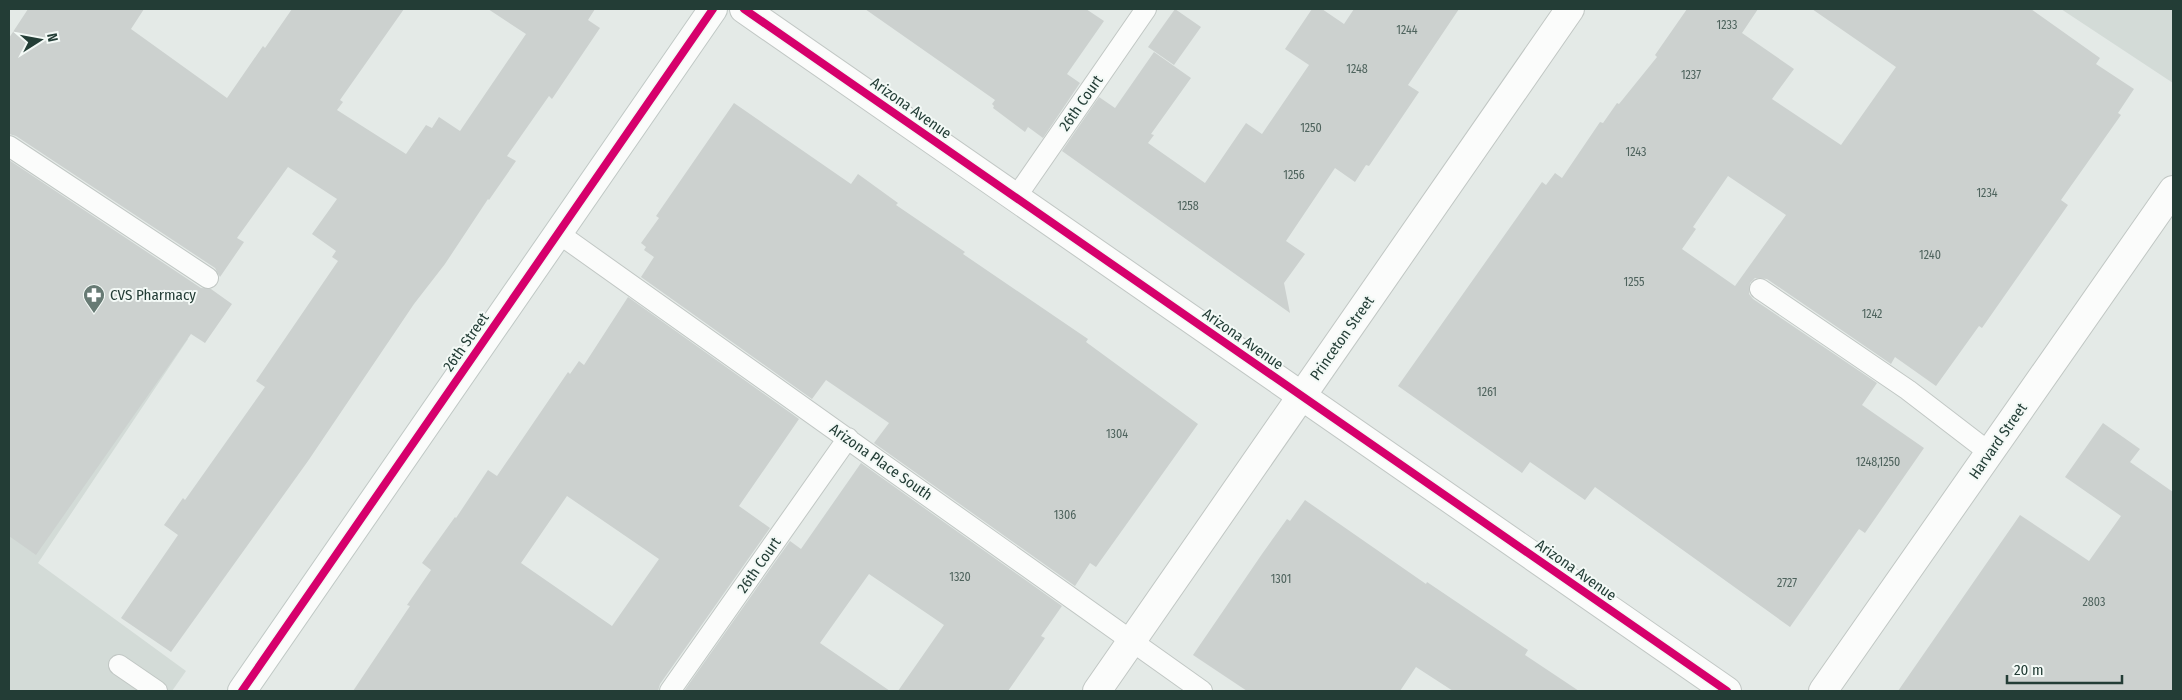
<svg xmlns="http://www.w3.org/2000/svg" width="2182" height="700" font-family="'Fira Sans Condensed',sans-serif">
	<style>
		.built { fill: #d3dbd7 }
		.building { fill: #ccd1cf; fill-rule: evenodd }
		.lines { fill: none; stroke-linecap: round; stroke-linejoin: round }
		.lane-casing { stroke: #c1c7c4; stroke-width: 22 }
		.street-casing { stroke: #c1c7c4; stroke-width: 30 }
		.secondary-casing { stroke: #c0c8c5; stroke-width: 30 }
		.lane { stroke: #fbfcfb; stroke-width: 20 }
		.street { stroke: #fbfcfb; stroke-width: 28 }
		.secondary { stroke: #fbfcfb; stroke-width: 28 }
		.cycleway-casing { stroke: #f3f9f6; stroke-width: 11 }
		.cycleway { stroke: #d6006c; stroke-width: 8 }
		.labels { text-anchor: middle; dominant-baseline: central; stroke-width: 4; stroke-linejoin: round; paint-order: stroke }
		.number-label { font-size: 12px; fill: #4e635d }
		.street-label { font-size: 15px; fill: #233d36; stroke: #f3f9f6 }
		.poi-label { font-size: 15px; fill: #233d36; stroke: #f3f9f6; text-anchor: start }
	</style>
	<rect width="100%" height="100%" fill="#e4eae7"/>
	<path class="built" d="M 2061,9 L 2173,9 L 2173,83 Z
		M 9,213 L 188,339 L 38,563 L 186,671 L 172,691 L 9,691 Z"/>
	<path class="building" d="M 28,9 L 144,9 L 131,29 L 227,98 L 263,46 L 265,48 L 292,9 L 404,9 L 340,100 L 343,102 L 337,110 L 406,154 L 426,125 L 432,128 L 439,117 L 460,131 L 526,34 L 488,9 L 595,9 L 588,20 L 600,28 L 552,99 L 549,96 L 507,156 L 516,161 L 489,200 L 488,199 L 445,264 L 414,304 L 308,461 L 171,652 L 121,618 L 178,535 L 164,525 L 183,498 L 185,500 L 265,387 L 256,381 L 338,261 L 332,257 L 336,251 L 312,234 L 337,199 L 288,167 L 237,238 L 244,242 L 220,277 L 215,268 L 16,136 L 9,134 L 9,38 Z
		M 865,9 L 1086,9 L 1104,21 L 1067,74 L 1080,83 L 1043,138 L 1028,127 L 1025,132 L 993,108 L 994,106 L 992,104 L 995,100 Z
		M 1175,9 L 1201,27 L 1174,65 L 1148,47 Z
		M 1312,9 L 1322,9 L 1344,24 L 1354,9 L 1459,9 L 1408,85 L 1419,92 L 1369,166 L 1366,165 L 1355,182 L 1335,168 L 1286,241 L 1305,254 L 1284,283 L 1290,313 L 1062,151 L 1099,97 L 1115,108 L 1154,52 L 1191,78 L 1151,134 L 1154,135 L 1148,143 L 1205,183 L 1246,123 L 1262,134 L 1309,65 L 1285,49 Z
		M 1687,9 L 1758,9 L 1742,33 L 1794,69 L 1772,99 L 1841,145 L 1896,67 L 1812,9 L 2031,9 L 2100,58 L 2096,64 L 2134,89 L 2118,113 L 2121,115 L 2061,200 L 2068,205 L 1982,328 L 1979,326 L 1936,386 L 1895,357 L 1891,364 L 1767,279 L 1755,278 L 1750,283 L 1749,294 L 1753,299 L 1877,383 L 1862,405 L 1924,448 L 1865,533 L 1859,529 L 1790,627 L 1595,487 L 1585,500 L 1530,462 L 1522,473 L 1398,386 L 1542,182 L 1546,185 L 1555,173 L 1562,178 L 1600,122 L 1603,123 L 1617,103 L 1619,104 L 1657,57 L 1655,55 ZM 1728,176 L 1786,215 L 1735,286 L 1682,249 L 1696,229 L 1693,227 Z
		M 734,103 L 851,184 L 858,174 L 898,203 L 896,205 L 965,252 L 963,254 L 1088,339 L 1086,342 L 1198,424 L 1096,567 L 1090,563 L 1075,586 L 874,443 L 889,423 L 826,380 L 812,399 L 641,277 L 654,257 L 644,250 L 646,247 L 641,243 L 659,218 L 656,216 Z
		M 9,160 L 201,288 L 211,289 L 232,304 L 205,343 L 191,334 L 36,555 L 9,536 Z
		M 628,297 L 799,419 L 739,506 L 770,528 L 660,684 L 658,691 L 353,691 L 410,606 L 407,605 L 431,570 L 422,563 L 455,517 L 456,518 L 488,470 L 497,476 L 568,372 L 570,374 L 579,361 L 584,365 ZM 567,496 L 659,559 L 612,626 L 521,563 Z
		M 2103,423 L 2140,449 L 2130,462 L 2173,492 L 2173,691 L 1898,691 L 2020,515 L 2089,561 L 2121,516 L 2065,477 Z
		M 861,463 L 1062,606 L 1041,636 L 1045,638 L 1008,691 L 898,691 L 944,625 L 869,574 L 820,643 L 890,691 L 684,691 L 790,541 L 801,549 Z
		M 1305,500 L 1426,584 L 1427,582 L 1528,650 L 1525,655 L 1579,691 L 1453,691 L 1416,667 L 1400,691 L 1247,691 L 1193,655 L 1262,554 L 1287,519 L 1290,521 Z"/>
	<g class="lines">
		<g class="lane-casing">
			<path id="lane" d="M 9,146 L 208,278
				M 1016,197 L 1146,9
				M 558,233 L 1202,691
				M 1760,289 L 1908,390 L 1990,453
				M 119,665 L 157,691
				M 670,691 L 848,438"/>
		</g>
		<g class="street-casing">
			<path id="street" d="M 744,9 L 1727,691
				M 1097,691 L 1570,9
				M 1823,691 L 2173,190"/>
		</g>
		<g class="secondary-casing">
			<path id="secondary" d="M 242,691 L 713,9"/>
		</g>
		<use href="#lane" class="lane"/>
		<use href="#street" class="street"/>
		<use href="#secondary" class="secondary"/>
		<g class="cycleway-casing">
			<path id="cycleway" d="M 744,9 L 1727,691
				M 242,691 L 713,9"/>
		</g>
		<use href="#cycleway" class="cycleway"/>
	</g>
	<defs>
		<g id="pharmacy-pin" transform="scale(1.125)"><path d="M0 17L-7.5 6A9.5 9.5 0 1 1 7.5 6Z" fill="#677a74" stroke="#f3f9f6"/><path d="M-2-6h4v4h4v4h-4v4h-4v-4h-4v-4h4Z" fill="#fff"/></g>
	</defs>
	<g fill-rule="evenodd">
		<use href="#pharmacy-pin" x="94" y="295"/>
	</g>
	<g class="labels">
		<g class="number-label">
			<text x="1727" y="25">1233</text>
			<text x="1407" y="30">1244</text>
			<text x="1357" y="69">1248</text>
			<text x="1691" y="75">1237</text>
			<text x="1311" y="128">1250</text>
			<text x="1636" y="152">1243</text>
			<text x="1294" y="175">1256</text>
			<text x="1987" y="193">1234</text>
			<text x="1188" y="206">1258</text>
			<text x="1930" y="255">1240</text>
			<text x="1634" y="282">1255</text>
			<text x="1872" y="314">1242</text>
			<text x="1487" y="392">1261</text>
			<text x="1117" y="434">1304</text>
			<text x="1878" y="462">1248,1250</text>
			<text x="1065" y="515">1306</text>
			<text x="960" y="577">1320</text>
			<text x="1281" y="579">1301</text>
			<text x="1787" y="583">2727</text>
			<text x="2094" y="602">2803</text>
		</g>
		<g class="street-label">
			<text transform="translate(1081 103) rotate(-55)">26th Court</text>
			<text transform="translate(911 108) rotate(35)">Arizona Avenue</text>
			<text transform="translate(1342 338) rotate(-55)">Princeton Street</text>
			<text transform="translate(1243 339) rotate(35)">Arizona Avenue</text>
			<text transform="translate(466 342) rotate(-55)">26th Street</text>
			<text transform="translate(1998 441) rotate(-55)">Harvard Street</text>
			<text transform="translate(881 462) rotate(35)">Arizona Place South</text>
			<text transform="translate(759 565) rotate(-55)">26th Court</text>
			<text transform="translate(1576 570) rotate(35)">Arizona Avenue</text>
		</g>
		<g class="poi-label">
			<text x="110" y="295">CVS Pharmacy</text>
		</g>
	</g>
	<rect width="2182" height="700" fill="none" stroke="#233d36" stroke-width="20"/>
	<g transform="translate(40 40) rotate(79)" stroke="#f3f9f6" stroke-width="4" paint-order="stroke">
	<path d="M0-4L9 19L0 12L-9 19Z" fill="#233d36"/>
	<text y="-8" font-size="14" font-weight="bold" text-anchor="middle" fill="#233d36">N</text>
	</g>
	<path d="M2007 675v8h115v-8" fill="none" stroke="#233d36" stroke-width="2.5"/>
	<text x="2014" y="675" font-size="15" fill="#233d36" stroke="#f3f9f6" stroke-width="4" paint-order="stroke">20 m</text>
</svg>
